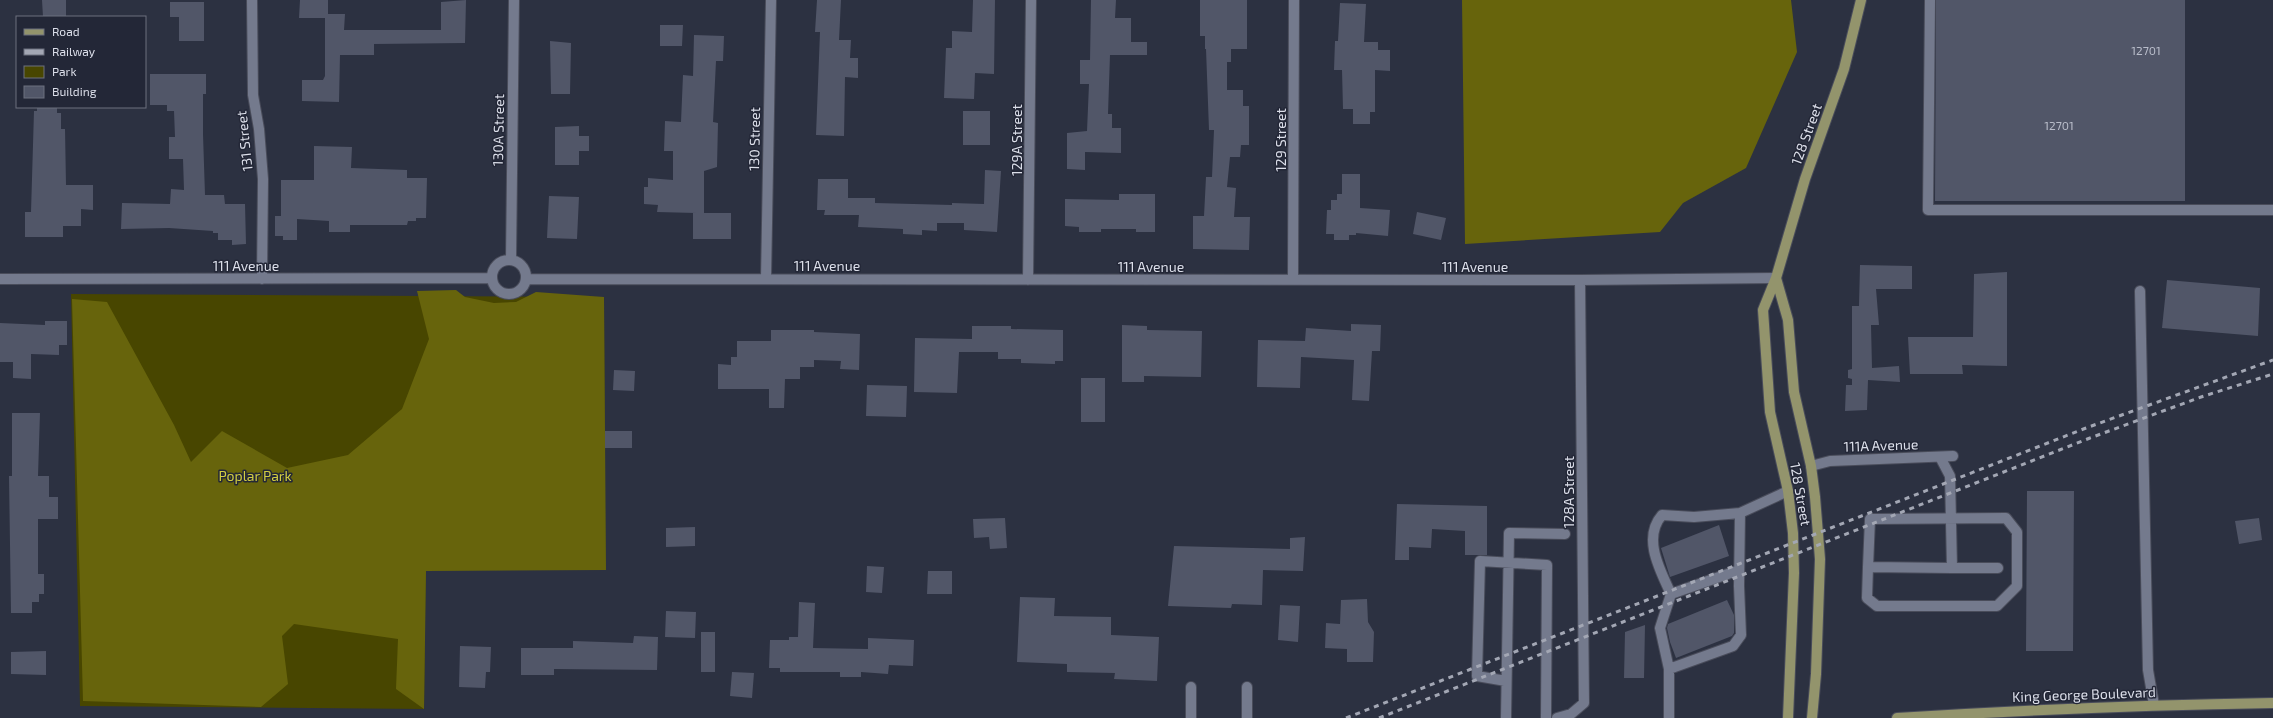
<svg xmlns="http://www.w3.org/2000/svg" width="2273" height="718" font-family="'Exo 2',sans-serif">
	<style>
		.green { fill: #484600 }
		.forest { fill: #67640c }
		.building { fill: #515668 }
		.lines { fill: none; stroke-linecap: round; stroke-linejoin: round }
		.minor-casing { stroke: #494c5a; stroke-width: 12 }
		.major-casing { stroke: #494c5a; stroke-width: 12 }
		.minor { stroke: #747a8d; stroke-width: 10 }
		.major { stroke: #93946c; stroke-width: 10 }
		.rail { stroke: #a3a7b4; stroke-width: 3; stroke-dasharray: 5 5; stroke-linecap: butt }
		.labels { text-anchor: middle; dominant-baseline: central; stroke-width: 3; stroke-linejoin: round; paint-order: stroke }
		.number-label { font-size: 12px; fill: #b9bdca }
		.street-label { font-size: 14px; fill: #dcdfea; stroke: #232737 }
		.park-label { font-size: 14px; fill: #d3ce42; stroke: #232737 }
	</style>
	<rect width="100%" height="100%" fill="#2c3141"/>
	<path class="green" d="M 71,294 L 604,297 L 605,528 L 426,528 L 424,709 L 80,706 Z"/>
	<path class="forest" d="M 1462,0 L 1791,0 L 1797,52 L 1746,168 L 1683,203 L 1660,232 L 1465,244 Z
		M 456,290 L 465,297 L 494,303 L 516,302 L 536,292 L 604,297 L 606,570 L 426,571 L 424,709 L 396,689 L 398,639 L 294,624 L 282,636 L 288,684 L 261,707 L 83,701 L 72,299 L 107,302 L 174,425 L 191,462 L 222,431 L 287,468 L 348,455 L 402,409 L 429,339 L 417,291 Z"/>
	<path class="building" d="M 42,0 L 66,0 L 66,17 L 43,17 Z
		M 300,0 L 328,0 L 328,14 L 345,14 L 344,30 L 441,30 L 441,2 L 466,0 L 465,43 L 374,44 L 374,55 L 340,55 L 339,102 L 302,101 L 302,80 L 323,80 L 325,76 L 325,18 L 299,18 Z
		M 817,0 L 841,0 L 839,40 L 851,40 L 850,58 L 858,58 L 858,78 L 845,77 L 844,136 L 816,135 L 820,32 L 815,32 Z
		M 973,0 L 995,0 L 994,74 L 975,73 L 974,99 L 944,98 L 946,48 L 952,48 L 952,31 L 972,32 Z
		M 1091,0 L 1116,0 L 1115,18 L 1131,18 L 1131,42 L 1147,42 L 1147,55 L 1110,55 L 1108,114 L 1112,114 L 1112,128 L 1121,128 L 1121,153 L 1085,152 L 1085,170 L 1067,169 L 1067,133 L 1087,131 L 1089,84 L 1080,84 L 1080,60 L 1090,60 Z
		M 1200,0 L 1247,0 L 1247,49 L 1231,49 L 1231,62 L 1227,62 L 1227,90 L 1243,90 L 1243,106 L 1249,106 L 1249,145 L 1241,145 L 1240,157 L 1230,157 L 1227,187 L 1236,188 L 1234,217 L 1250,217 L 1249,250 L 1193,249 L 1193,216 L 1204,216 L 1206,177 L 1212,177 L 1214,130 L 1209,130 L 1206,49 L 1205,49 L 1205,36 L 1200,36 Z
		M 1936,0 L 2185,0 L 2185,201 L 1935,201 Z
		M 170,2 L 204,2 L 204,41 L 179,41 L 179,17 L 170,17 Z
		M 1340,3 L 1366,4 L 1364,42 L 1378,42 L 1378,50 L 1390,50 L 1390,71 L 1375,70 L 1375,112 L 1370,112 L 1370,124 L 1353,124 L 1353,109 L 1343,109 L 1342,70 L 1334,70 L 1335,41 L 1338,41 Z
		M 660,25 L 683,25 L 682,46 L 660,46 Z
		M 694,35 L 724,36 L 723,61 L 716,61 L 713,122 L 718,123 L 717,167 L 704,171 L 704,213 L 731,213 L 731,239 L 693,239 L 693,213 L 696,213 L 657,212 L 658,205 L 644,204 L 644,187 L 648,187 L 648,178 L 673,180 L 673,151 L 664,151 L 665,121 L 681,122 L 683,75 L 693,76 Z
		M 550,41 L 571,43 L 570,94 L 551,94 Z
		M 150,74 L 206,74 L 206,94 L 203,94 L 203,134 L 205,195 L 224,195 L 225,204 L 245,204 L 246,244 L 232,245 L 232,240 L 218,240 L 218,233 L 213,233 L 213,231 L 169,228 L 121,229 L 122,203 L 170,204 L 171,189 L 184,190 L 183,159 L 169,159 L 169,137 L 175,137 L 174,111 L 167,111 L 167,105 L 150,105 Z
		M 37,107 L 57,107 L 57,113 L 61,113 L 61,129 L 65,129 L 66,185 L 93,185 L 93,210 L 81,209 L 81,226 L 63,226 L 63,237 L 25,237 L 25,212 L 31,212 L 34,111 L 37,111 Z
		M 963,111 L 990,111 L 990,145 L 963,145 Z
		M 579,126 L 579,136 L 589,136 L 589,151 L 579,151 L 579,165 L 555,165 L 555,127 Z
		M 314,146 L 352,147 L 351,168 L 407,170 L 407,178 L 427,178 L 426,218 L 416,218 L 416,221 L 408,221 L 407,225 L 350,225 L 350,232 L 329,232 L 329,221 L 297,219 L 297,240 L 283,240 L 283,236 L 275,236 L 275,216 L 281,216 L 281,180 L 314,180 Z
		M 985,170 L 1001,171 L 997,232 L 964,230 L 964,223 L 937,223 L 937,231 L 922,230 L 922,235 L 903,234 L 903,229 L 858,227 L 859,215 L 824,215 L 825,210 L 817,210 L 818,179 L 848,179 L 848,198 L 875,198 L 875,203 L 952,205 L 952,203 L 984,204 Z
		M 1342,174 L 1360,174 L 1360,208 L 1390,210 L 1388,236 L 1356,233 L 1356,235 L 1349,235 L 1349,240 L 1334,240 L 1334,234 L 1326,234 L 1327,210 L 1331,210 L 1331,200 L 1337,200 L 1337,194 L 1342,194 Z
		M 1119,194 L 1155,194 L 1155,232 L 1136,232 L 1136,229 L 1101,229 L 1101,232 L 1079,232 L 1079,227 L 1065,226 L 1065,199 L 1119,200 Z
		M 549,196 L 579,197 L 577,239 L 547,238 Z
		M 1417,212 L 1446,218 L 1441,240 L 1413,234 Z
		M 1860,265 L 1912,266 L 1912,289 L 1876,289 L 1879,325 L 1871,325 L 1872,368 L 1899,366 L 1900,382 L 1868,380 L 1867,410 L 1845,411 L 1846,385 L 1852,385 L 1852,379 L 1848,378 L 1848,370 L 1852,369 L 1852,306 L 1859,306 Z
		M 2007,272 L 2007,366 L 1962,365 L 1963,374 L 1910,374 L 1908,337 L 1973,337 L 1974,274 Z
		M 2167,280 L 2260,288 L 2258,336 L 2162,328 Z
		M 45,321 L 67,321 L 67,345 L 59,345 L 59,355 L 31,354 L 31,379 L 13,378 L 13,362 L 0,362 L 0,323 L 45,325 Z
		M 1351,324 L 1381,325 L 1380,351 L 1372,351 L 1369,401 L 1352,400 L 1354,360 L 1301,357 L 1300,388 L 1257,387 L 1258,340 L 1305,341 L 1306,328 L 1351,331 Z
		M 1122,325 L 1147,326 L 1147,330 L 1202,331 L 1201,377 L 1144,376 L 1144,382 L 1122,382 Z
		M 972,326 L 1011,326 L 1011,329 L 1063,330 L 1063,361 L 1055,361 L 1055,364 L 1021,363 L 1021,359 L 998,359 L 998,352 L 959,352 L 957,393 L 914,392 L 915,338 L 972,339 Z
		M 771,330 L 814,330 L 814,332 L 860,334 L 859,370 L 840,369 L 841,361 L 814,360 L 814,367 L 800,367 L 800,379 L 785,379 L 784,408 L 769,408 L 769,389 L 718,389 L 718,364 L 731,365 L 731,357 L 737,357 L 737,341 L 771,341 Z
		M 614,370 L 635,371 L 634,391 L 613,390 Z
		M 1081,378 L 1105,378 L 1105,422 L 1081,422 Z
		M 867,385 L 907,386 L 906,417 L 866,416 Z
		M 12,413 L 40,413 L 38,476 L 49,476 L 49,497 L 58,497 L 58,519 L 38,519 L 38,574 L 44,574 L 44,594 L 39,594 L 39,602 L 32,602 L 32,613 L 11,613 L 9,476 L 12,476 Z
		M 605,431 L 632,431 L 632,448 L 605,448 Z
		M 2027,491 L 2074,491 L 2073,651 L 2026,651 Z
		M 1397,504 L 1487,506 L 1487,555 L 1465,555 L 1465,531 L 1432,529 L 1431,548 L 1409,547 L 1409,560 L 1395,560 Z
		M 1005,518 L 1007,548 L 990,549 L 989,537 L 974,538 L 973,519 Z
		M 2259,518 L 2262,540 L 2239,544 L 2235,521 Z
		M 1719,525 L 1729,556 L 1670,577 L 1661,548 Z
		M 695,527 L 695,546 L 666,547 L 666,528 Z
		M 1305,537 L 1303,571 L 1263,570 L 1262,605 L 1232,604 L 1231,608 L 1168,606 L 1174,546 L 1290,549 L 1290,538 Z
		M 867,566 L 884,567 L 882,593 L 866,592 Z
		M 928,571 L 952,571 L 952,594 L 927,594 Z
		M 1020,597 L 1055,598 L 1054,616 L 1111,617 L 1111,635 L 1159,637 L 1157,681 L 1114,679 L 1115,673 L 1067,672 L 1067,664 L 1017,662 Z
		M 1367,599 L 1368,622 L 1374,632 L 1373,662 L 1347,662 L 1347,649 L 1325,648 L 1326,623 L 1340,624 L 1341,600 Z
		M 1727,600 L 1734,615 L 1734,633 L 1732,636 L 1676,658 L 1670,642 L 1667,628 L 1668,624 Z
		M 799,602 L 815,603 L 813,648 L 868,649 L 868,638 L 914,640 L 913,666 L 889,665 L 888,674 L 861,672 L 861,677 L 840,677 L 840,672 L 780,672 L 780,668 L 769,668 L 770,640 L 789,640 L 789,637 L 798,637 Z
		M 1280,605 L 1300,606 L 1298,642 L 1278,640 Z
		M 666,611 L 696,612 L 695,638 L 665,637 Z
		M 1645,625 L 1644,678 L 1624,678 L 1625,632 Z
		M 701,632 L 715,632 L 715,672 L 701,672 Z
		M 634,636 L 658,637 L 657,670 L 554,669 L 554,675 L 521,675 L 521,648 L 573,648 L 573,641 L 633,643 Z
		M 460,646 L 491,647 L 490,672 L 486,672 L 485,688 L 459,687 Z
		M 46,651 L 46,675 L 11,674 L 11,652 Z
		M 732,672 L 754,673 L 752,698 L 730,696 Z"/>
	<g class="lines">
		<g class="minor-casing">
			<path id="minor" d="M 252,0 L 253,95 L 259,129 L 263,179 L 262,279
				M 1930,0 L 1928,210 L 2273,210
				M492 277a17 17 0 1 1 34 0a17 17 0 1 1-34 0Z
				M 511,260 L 514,0
				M 0,279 L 492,278
				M 526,279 L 1580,280 L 1776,278
				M 766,279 L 771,0
				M 1028,280 L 1031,0
				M 1293,280 L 1294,0
				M 2140,291 L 2148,670 L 2154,705
				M 1811,466 L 1830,461 L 1953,456
				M 1868,567 L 1870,519 L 2006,518 L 2017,532 L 2017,586 L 1997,606 L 1877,606 L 1867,598 L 1868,567 L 1952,568 L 1950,476 L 1940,457
				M 1952,568 L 1998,568
				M 1671,594 C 1660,570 1642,538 1662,515 L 1694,517 L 1740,513
				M 1669,669 L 1660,628 L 1671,594 L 1739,570
				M 1506,681 L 1477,676 L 1480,561 L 1547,565 L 1546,718
				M 1191,718 L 1191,687
				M 1247,718 L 1247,687
				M 1506,718 L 1509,533 L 1565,534
				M 1557,718 L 1571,714 L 1584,703 L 1580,280
				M 1669,718 L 1669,669 L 1733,646 L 1741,635 L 1739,586 L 1740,513 L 1788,491"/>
		</g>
		<g class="major-casing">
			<path id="major" d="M 1776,278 L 1788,320 L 1794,392 L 1811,466 L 1815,497 L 1820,559 L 1816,674 L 1812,718
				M 1788,718 L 1794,573 L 1793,533 L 1788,491 L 1770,412 L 1763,310 L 1776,278 L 1805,179 L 1844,69 L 1861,0
				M 1897,718 C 2023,710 2148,705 2273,703"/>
		</g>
		<use href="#minor" class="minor"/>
		<use href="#major" class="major"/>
		<path class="rail" d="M 1346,718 L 2086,428 L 2273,360
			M 1379,718 L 2090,438 L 2201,397 L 2273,374"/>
	</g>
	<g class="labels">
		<g class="number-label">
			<text x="2146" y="50">12701</text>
			<text x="2059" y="125">12701</text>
		</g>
		<g class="street-label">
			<text transform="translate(498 130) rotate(-89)">130A Street</text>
			<text transform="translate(1806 134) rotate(-70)">128 Street</text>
			<text transform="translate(754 139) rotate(-89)">130 Street</text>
			<text transform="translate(1016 140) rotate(-90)">129A Street</text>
			<text transform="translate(1280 140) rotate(-90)">129 Street</text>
			<text transform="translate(244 141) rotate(-96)">131 Street</text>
			<text x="246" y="265">111 Avenue</text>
			<text x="827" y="265">111 Avenue</text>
			<text x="1151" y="266">111 Avenue</text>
			<text x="1475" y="266">111 Avenue</text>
			<text transform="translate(1881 445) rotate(-2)">111A Avenue</text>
			<text transform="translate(1568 492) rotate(-90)">128A Street</text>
			<text transform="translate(1801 494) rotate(80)">128 Street</text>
			<text transform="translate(2084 694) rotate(-2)">King George Boulevard</text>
		</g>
		<g class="park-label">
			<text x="255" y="475">Poplar Park</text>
		</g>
	</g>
	<rect x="16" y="16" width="130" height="92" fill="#232737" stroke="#6d717f"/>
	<rect x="24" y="29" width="20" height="6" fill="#93946c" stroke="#6d717f"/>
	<text x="52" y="36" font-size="12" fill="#dcdfea">Road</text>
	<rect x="24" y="49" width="20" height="6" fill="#a3a7b4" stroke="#6d717f"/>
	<text x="52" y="56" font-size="12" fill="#dcdfea">Railway</text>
	<rect x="24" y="66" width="20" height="12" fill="#484600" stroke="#6d717f"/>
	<text x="52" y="76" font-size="12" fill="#dcdfea">Park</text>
	<rect x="24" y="86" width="20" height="12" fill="#515668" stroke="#6d717f"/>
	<text x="52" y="96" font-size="12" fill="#dcdfea">Building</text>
</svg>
